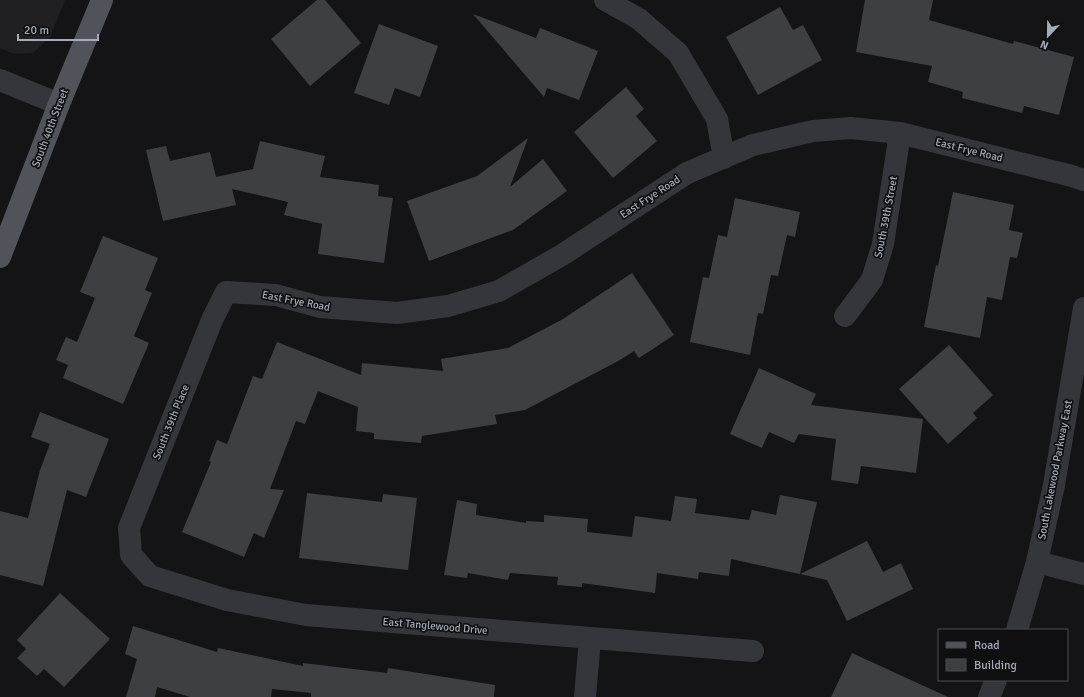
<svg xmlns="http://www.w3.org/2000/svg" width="1084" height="697" font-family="Signika,sans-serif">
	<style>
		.built { fill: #202023 }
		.building { fill: #3e3f43 }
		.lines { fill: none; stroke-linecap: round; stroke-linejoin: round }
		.minor { stroke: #35363b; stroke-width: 22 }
		.major { stroke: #50535a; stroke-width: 22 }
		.labels { text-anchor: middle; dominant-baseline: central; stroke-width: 3.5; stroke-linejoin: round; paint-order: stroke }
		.street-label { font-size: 11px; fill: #a5abb7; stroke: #0f0f11 }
	</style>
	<rect width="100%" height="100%" fill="#141416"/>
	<path class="built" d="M 0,0 L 65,0 L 50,37 L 33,53 L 14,54 L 0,48 Z"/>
	<path class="building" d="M 317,0 L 325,0 L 361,43 L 310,86 L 271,39 Z
		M 865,0 L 933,0 L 929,20 L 1013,44 L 1014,41 L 1074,57 L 1059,115 L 1024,106 L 1022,113 L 962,98 L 963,92 L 928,82 L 932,66 L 856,52 Z
		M 780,7 L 793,30 L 803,25 L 822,60 L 758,95 L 726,37 Z
		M 473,14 L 536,38 L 540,28 L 598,51 L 579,100 L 547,88 L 544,97 Z
		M 379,24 L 438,46 L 420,97 L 395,88 L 389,105 L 354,93 Z
		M 626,87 L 644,109 L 636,116 L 657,141 L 613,178 L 574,132 Z
		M 528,138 L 510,187 L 543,159 L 567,191 L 513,230 L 429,261 L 407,201 L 477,176 Z
		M 260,141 L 325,156 L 320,177 L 379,185 L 378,196 L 393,198 L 384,263 L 318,254 L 322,224 L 284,215 L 288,202 L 232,189 L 236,205 L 163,221 L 146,150 L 166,146 L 170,161 L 210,152 L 216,177 L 253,169 Z
		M 953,192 L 1014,205 L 1009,230 L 1023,233 L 1017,258 L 1010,257 L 1002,300 L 987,297 L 980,338 L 924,327 L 936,265 L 938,266 Z
		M 735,198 L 800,212 L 795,237 L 787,235 L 778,276 L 771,275 L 763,314 L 758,313 L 750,355 L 690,342 L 703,277 L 709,278 L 718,235 L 727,237 Z
		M 103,236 L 158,258 L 145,290 L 152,293 L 134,336 L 149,343 L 123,404 L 63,378 L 68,365 L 56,360 L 66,337 L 77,342 L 95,298 L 80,292 Z
		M 632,273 L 674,335 L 639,358 L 634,351 L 620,360 L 525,410 L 495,415 L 497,424 L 422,436 L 421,443 L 374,439 L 374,433 L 356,431 L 358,407 L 318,391 L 305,424 L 296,421 L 270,489 L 284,490 L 264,538 L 254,533 L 244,557 L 182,532 L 211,462 L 209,461 L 217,440 L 227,444 L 253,376 L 262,379 L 277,342 L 361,375 L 362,363 L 443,371 L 441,359 L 508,348 L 563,319 Z
		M 949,345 L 993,395 L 973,413 L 977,418 L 948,444 L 899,389 Z
		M 759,368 L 816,394 L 811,405 L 923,419 L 916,473 L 861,466 L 858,484 L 831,480 L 836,439 L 799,434 L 794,443 L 769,432 L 762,448 L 730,434 Z
		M 40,412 L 109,439 L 86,497 L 67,490 L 43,586 L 0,575 L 0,511 L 28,518 L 40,470 L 50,444 L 31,437 Z
		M 307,493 L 382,502 L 383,494 L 417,498 L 408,570 L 299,558 Z
		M 780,495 L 817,502 L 800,574 L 867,541 L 883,572 L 901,563 L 913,589 L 847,621 L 827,580 L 731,559 L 729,576 L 699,572 L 698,579 L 657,573 L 655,593 L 582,583 L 582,587 L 557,585 L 558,577 L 510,573 L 508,580 L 468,573 L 467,578 L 444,575 L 457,500 L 477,504 L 476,515 L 526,523 L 526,521 L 544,522 L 544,515 L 588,519 L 587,532 L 632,537 L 635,516 L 671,521 L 675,496 L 697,499 L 695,513 L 749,520 L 752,510 L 776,515 Z
		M 60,593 L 110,639 L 64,687 L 44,669 L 37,676 L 17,658 L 26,649 L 17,640 Z
		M 133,626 L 217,652 L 218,648 L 303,666 L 303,663 L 387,673 L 388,668 L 495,685 L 494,697 L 311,697 L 311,693 L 272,689 L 271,697 L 190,697 L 157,687 L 155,697 L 126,697 L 137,659 L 125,654 Z
		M 852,653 L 948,697 L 831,697 Z"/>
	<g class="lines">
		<path class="minor" d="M 605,0 L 639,19 L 678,53 L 717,119 L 724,158
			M 0,80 L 59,104
			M 845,316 L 872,280 L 883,244 L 900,133
			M 1037,562 L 1084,574
			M 1017,630 L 1037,562 L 1054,485 L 1084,308
			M 753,651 L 306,615 L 227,600 L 150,576 L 131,555 L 129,528 L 212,320 L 226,292 L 276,295 L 320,307 L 397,313 L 448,306 L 499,291 L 562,255 L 687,173 L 753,145 L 813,131 L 851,128 L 900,133 L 1072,176 L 1084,180
			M 585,697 L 590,639
			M 989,697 L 996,680"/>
		<path class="major" d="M 0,257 L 59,104 L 102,0"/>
	</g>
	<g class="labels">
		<g class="street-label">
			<text transform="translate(50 128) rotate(-69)">South 40th Street</text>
			<text transform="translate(969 150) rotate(14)">East Frye Road</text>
			<text transform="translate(650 197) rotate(-33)">East Frye Road</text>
			<text transform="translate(886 217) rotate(-79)">South 39th Street</text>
			<text transform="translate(296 301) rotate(11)">East Frye Road</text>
			<text transform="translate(171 422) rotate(-68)">South 39th Place</text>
			<text transform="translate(1055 470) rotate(-79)">South Lakewood Parkway East</text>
			<text transform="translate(435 626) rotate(5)">East Tanglewood Drive</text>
		</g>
	</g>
	<rect x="938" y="629" width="130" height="52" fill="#0f0f11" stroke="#4b4d53"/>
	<rect x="946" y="642" width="20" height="6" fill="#50535a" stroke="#4b4d53"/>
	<text x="974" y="649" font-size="12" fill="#a5abb7">Road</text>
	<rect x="946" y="659" width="20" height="12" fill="#3e3f43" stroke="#4b4d53"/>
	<text x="974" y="669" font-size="12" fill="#a5abb7">Building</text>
	<g transform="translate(1048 36) rotate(202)" stroke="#0f0f11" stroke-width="3" paint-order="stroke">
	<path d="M0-3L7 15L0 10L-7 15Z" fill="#a5abb7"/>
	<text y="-6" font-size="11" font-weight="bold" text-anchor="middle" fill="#a5abb7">N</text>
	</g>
	<path d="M18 34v6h80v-6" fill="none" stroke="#a5abb7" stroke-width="2"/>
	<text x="24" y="34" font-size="12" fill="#a5abb7" stroke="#0f0f11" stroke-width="3" paint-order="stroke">20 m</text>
</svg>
